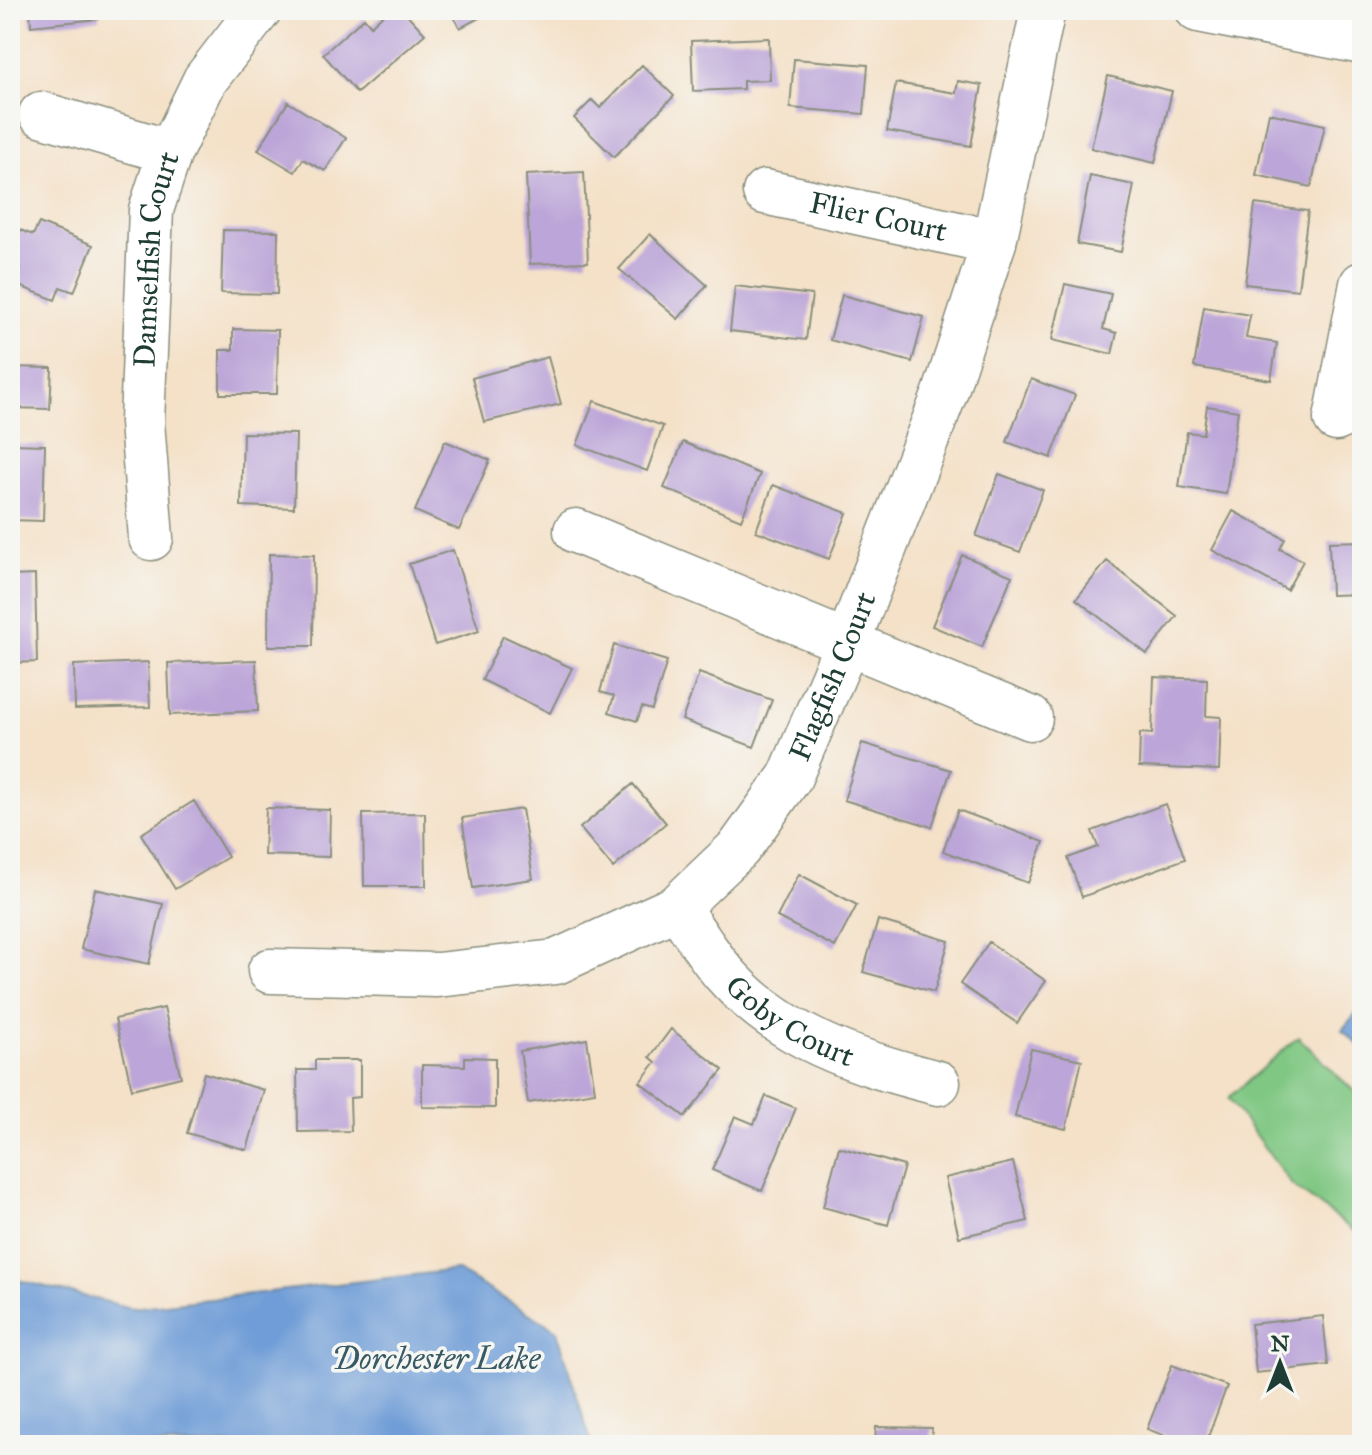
<svg xmlns="http://www.w3.org/2000/svg" width="1372" height="1455" font-family="'IM FELL Great Primer',serif">
	<style>
		.green { fill: #80c783; stroke: #50825c; stroke-width: 2 }
		.water { fill: #6f9dd7; stroke: #476d86; stroke-width: 2 }
		.building { fill: #bca5d8 }
		.lines { fill: none; stroke-linecap: round; stroke-linejoin: round }
		.minor-casing { stroke: #8a8f7e; stroke-width: 47 }
		.minor { stroke: #fff; stroke-width: 44 }
		.labels { text-anchor: middle; dominant-baseline: central; stroke-width: 7; stroke-linejoin: round; paint-order: stroke }
		.street-label { font-size: 30px; fill: #1f3d34; stroke: #f6f6f2 }
		.water-label { font-size: 32px; font-style: italic; fill: #375a65; stroke: #f6f6f2 }
	</style>
	<rect width="100%" height="100%" fill="#f6f6f2"/>
	<filter id="ink" filterUnits="userSpaceOnUse"><feTurbulence type="fractalNoise" baseFrequency=".0125" numOctaves="2"/><feDisplacementMap in="SourceGraphic" scale="16" xChannelSelector="R" yChannelSelector="G"/><feConvolveMatrix kernelMatrix="1 2 1 2 8 2 1 2 1" color-interpolation-filters="sRGB"/></filter>
	<filter id="wash" filterUnits="userSpaceOnUse"><feTurbulence type="fractalNoise" baseFrequency=".006" numOctaves="4" result="noise"/><feDisplacementMap in="SourceGraphic" scale="32" xChannelSelector="R" yChannelSelector="G"/><feGaussianBlur stdDeviation="1.8" result="paint"/><feColorMatrix in="noise" values="0 0 0 0 0 0 0 0 0 0 0 0 0 0 0 0 0 1.4 0 .05"/><feComposite in="paint" operator="in"/></filter>
	<g filter="url(#wash)">
		<rect width="100%" height="100%" fill="#f4e1c8"/>
		<path class="green" d="M 1298,1037 L 1362,1099 L 1362,1237 L 1292,1185 L 1228,1098 Z"/>
		<path class="water" d="M 1362,1006 L 1362,1048 L 1342,1030 Z
			M 456,1270 L 557,1330 L 592,1445 L 10,1445 L 10,1278 L 132,1308 Z"/>
		<g id="blocks">
			<path class="building" d="M 30,10 L 98,10 L 99,19 L 31,26 Z
				M 388,10 L 403,10 L 425,34 L 357,93 L 323,54 L 364,18 L 371,26 Z
				M 450,10 L 494,10 L 460,28 Z
				M 769,38 L 770,80 L 743,81 L 743,89 L 693,91 L 691,41 Z
				M 794,59 L 868,65 L 864,114 L 790,108 Z
				M 642,65 L 674,96 L 614,157 L 574,118 L 592,100 L 600,108 Z
				M 1108,76 L 1172,91 L 1155,163 L 1091,148 Z
				M 958,81 L 982,85 L 971,146 L 887,131 L 896,83 L 956,93 Z
				M 288,102 L 346,138 L 325,171 L 303,159 L 295,172 L 258,150 Z
				M 1269,113 L 1325,125 L 1311,187 L 1256,175 Z
				M 584,172 L 588,262 L 530,264 L 526,175 Z
				M 1090,176 L 1134,185 L 1121,252 L 1077,244 Z
				M 1255,204 L 1308,211 L 1298,290 L 1245,284 Z
				M 39,223 L 93,245 L 74,292 L 60,287 L 55,300 L 14,284 L 20,268 L 10,264 L 10,226 L 33,235 Z
				M 223,230 L 278,231 L 277,294 L 221,293 Z
				M 650,234 L 707,285 L 678,319 L 619,269 Z
				M 1065,284 L 1111,294 L 1103,329 L 1117,333 L 1112,354 L 1052,340 Z
				M 735,286 L 812,295 L 806,340 L 730,331 Z
				M 842,295 L 924,317 L 912,362 L 830,340 Z
				M 1204,307 L 1250,315 L 1246,338 L 1277,343 L 1271,380 L 1194,367 Z
				M 233,329 L 278,330 L 277,394 L 220,394 L 220,350 L 233,350 Z
				M 548,357 L 561,404 L 484,422 L 472,378 Z
				M 10,367 L 52,368 L 50,409 L 10,408 Z
				M 1031,379 L 1075,395 L 1051,458 L 1007,442 Z
				M 594,401 L 663,426 L 647,471 L 577,445 Z
				M 1207,406 L 1238,411 L 1226,494 L 1179,487 L 1187,432 L 1203,434 Z
				M 243,433 L 296,434 L 294,508 L 241,506 Z
				M 445,441 L 490,460 L 459,530 L 415,511 Z
				M 683,442 L 760,474 L 741,520 L 664,488 Z
				M 10,444 L 45,445 L 43,521 L 10,520 Z
				M 999,474 L 1043,490 L 1020,552 L 976,536 Z
				M 773,485 L 847,513 L 829,559 L 756,531 Z
				M 1233,511 L 1285,539 L 1280,549 L 1303,561 L 1287,590 L 1212,550 Z
				M 1362,541 L 1362,594 L 1331,595 L 1329,542 Z
				M 453,550 L 479,631 L 435,645 L 409,564 Z
				M 269,554 L 314,555 L 313,646 L 268,646 Z
				M 962,555 L 1012,576 L 982,647 L 932,626 Z
				M 1107,561 L 1177,616 L 1147,654 L 1076,599 Z
				M 35,575 L 37,662 L 10,663 L 10,576 Z
				M 503,636 L 572,668 L 550,713 L 482,680 Z
				M 614,645 L 667,661 L 652,710 L 642,707 L 637,721 L 609,712 L 614,696 L 600,692 Z
				M 256,660 L 258,711 L 170,715 L 168,663 Z
				M 148,662 L 150,707 L 75,709 L 74,665 Z
				M 699,673 L 772,700 L 754,747 L 682,720 Z
				M 1154,677 L 1207,679 L 1206,716 L 1221,717 L 1219,770 L 1139,767 L 1140,733 L 1152,734 Z
				M 862,743 L 951,770 L 932,827 L 844,800 Z
				M 633,784 L 666,823 L 613,868 L 580,828 Z
				M 194,801 L 228,857 L 175,889 L 141,834 Z
				M 1165,804 L 1185,859 L 1082,897 L 1068,858 L 1098,847 L 1092,831 Z
				M 266,808 L 330,810 L 329,857 L 264,855 Z
				M 522,809 L 533,879 L 473,888 L 462,818 Z
				M 958,810 L 1044,842 L 1028,883 L 943,851 Z
				M 425,813 L 426,886 L 364,886 L 363,814 Z
				M 799,874 L 857,905 L 835,947 L 777,917 Z
				M 95,889 L 163,904 L 149,964 L 81,949 Z
				M 878,920 L 949,941 L 934,992 L 863,972 Z
				M 989,942 L 1046,981 L 1017,1023 L 960,984 Z
				M 164,1008 L 181,1077 L 132,1089 L 115,1019 Z
				M 671,1029 L 723,1070 L 685,1117 L 640,1082 L 656,1062 L 650,1057 Z
				M 587,1039 L 595,1092 L 528,1103 L 520,1051 Z
				M 1031,1049 L 1082,1060 L 1066,1129 L 1015,1117 Z
				M 465,1057 L 495,1058 L 495,1108 L 422,1107 L 422,1065 L 465,1066 Z
				M 315,1060 L 360,1060 L 360,1097 L 350,1098 L 351,1131 L 298,1132 L 297,1070 L 315,1070 Z
				M 204,1073 L 264,1090 L 247,1150 L 187,1133 Z
				M 766,1096 L 796,1108 L 762,1191 L 712,1170 L 735,1116 L 754,1124 Z
				M 839,1147 L 904,1166 L 888,1225 L 823,1207 Z
				M 1013,1162 L 1028,1221 L 959,1237 L 945,1178 Z
				M 1323,1316 L 1328,1365 L 1256,1373 L 1251,1324 Z
				M 1172,1365 L 1227,1386 L 1205,1445 L 1189,1445 L 1147,1429 Z
				M 876,1427 L 932,1428 L 931,1445 L 875,1445 Z
				M 977,1439 L 995,1445 L 975,1445 Z"/>
		</g>
	</g>
	<g filter="url(#ink)">
		<use href="#blocks" fill-opacity="0" stroke="#8a8f7e" stroke-width="2"/>
		<g class="lines">
			<g class="minor-casing">
				<g id="minor">
					<path d="M 1198,10 L 1362,42"/>
					<path d="M 41,114 L 170,152"/>
					<path id="s1" d="M 765,192 L 994,242"/>
					<path d="M 1336,419 L 1362,284"/>
					<path d="M 576,531 L 1030,718"/>
					<path id="s2" d="M 151,538 L 142,422 L 151,210 L 170,152 L 205,80 L 259,10"/>
					<path id="s3" d="M 677,907 C 692,928 706,952 723,972 C 781,1039 856,1062 938,1083"/>
					<path id="s4" d="M 270,971 L 437,975 L 556,962 L 677,907 L 739,848 L 790,777 L 847,644 L 945,393 L 994,242 L 1043,10"/>
				</g>
			</g>
			<use href="#minor" class="minor"/>
		</g>
	</g>
	<g class="labels">
		<g class="street-label">
			<text stroke="none"><textPath href="#s1" startOffset="116">Flier Court</textPath></text>
			<text stroke="none"><textPath href="#s2" startOffset="280">Damselfish Court</textPath></text>
			<text stroke="none"><textPath href="#s4" startOffset="702">Flagfish Court</textPath></text>
			<text stroke="none"><textPath href="#s3" startOffset="164">Goby Court</textPath></text>
		</g>
		<g class="water-label">
			<text x="436" y="1358">Dorchester Lake</text>
		</g>
	</g>
	<rect width="1372" height="1455" fill="none" stroke="#f6f6f2" stroke-width="40"/>
	<g transform="translate(1280 1363)" stroke="#f6f6f2" stroke-width="6" paint-order="stroke">
	<path d="M0-6L14 30L0 20L-14 30Z" fill="#1f3d34"/>
	<text y="-12" font-size="22" font-weight="bold" text-anchor="middle" fill="#1f3d34">N</text>
	</g>
</svg>
